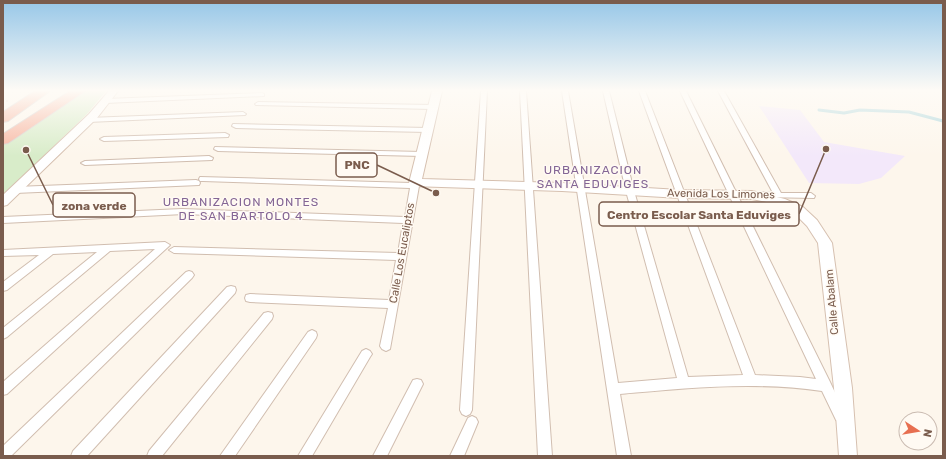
<svg xmlns="http://www.w3.org/2000/svg" width="946" height="459" font-family="Rubik,sans-serif">
	<style>
		.education { fill: #f3e8fa }
		.green { fill: #d8ecc9 }
		.lines { fill: none; stroke-linecap: round; stroke-linejoin: round }
		.stream { stroke: #a5d3da; stroke-width: 3 }
		.street-casing { stroke: #d1beb0; stroke-width: 2 }
		.secondary-casing { stroke: #d6c0b0; stroke-width: 2 }
		.highway-casing { stroke: #dad1cd; stroke-width: 2 }
		.path { stroke: #d9b8a5; stroke-width: 1.5; stroke-dasharray: 1 2.5; stroke-linecap: butt }
		.street { fill: #fff; fill-rule: evenodd }
		.secondary { fill: #fff; fill-rule: evenodd }
		.highway { fill: #f7b7a3; fill-rule: evenodd }
		.labels { text-anchor: middle; dominant-baseline: central; stroke-width: 3; stroke-linejoin: round; paint-order: stroke }
		.street-label { font-size: 11px; fill: #7a5c4d; stroke: #fffaf3 }
		.neighbourhood-label { font-size: 12px; letter-spacing: 1px; fill: #846695; stroke: #fffaf3 }
		.leader { fill: none; stroke: #7a5c4d; stroke-width: 1.5 }
		.callout-dot { fill: #7a5c4d; stroke: #fffaf3; stroke-width: 1.5 }
		.callout { fill: #fffaf3; stroke: #7a5c4d; stroke-width: 1.5 }
		.callout-label { font-size: 12px; text-anchor: middle; font-weight: bold; fill: #7a5c4d }
	</style>
	<rect width="100%" height="100%" fill="#fdf6ec"/>
	<path class="education" d="M 759,106 L 800,110 L 824,142 L 905,156 L 881,178 L 859,184 L 809,183 Z"/>
	<path class="green" d="M 79,91 L 106,91 L 87,114 L 3,195 L 3,140 Z"/>
	<g class="lines">
		<path class="stream" d="M 819,110 L 844,113 L 860,110 L 909,112 L 943,121"/>
		<g class="street-casing">
			<path id="street" d="M 481,91 L 487,91 L 472,410 L 470,414 L 466,416 L 462,414 L 460,410 Z
				M 520,91 L 526,91 L 552,456 L 538,456 Z
				M 562,91 L 568,91 L 618,383 L 677,378 L 626,191 L 603,91 L 609,91 L 634,191 L 688,377 L 743,375 L 639,91 L 645,91 L 755,375 L 800,377 L 816,379 L 680,91 L 686,91 L 830,382 L 846,416 L 844,420 L 840,422 L 836,420 L 822,391 C 754,381 688,388 620,394 L 631,456 L 617,456 Z
				M 718,91 L 724,91 L 781,193 L 811,193 L 815,196 L 814,198 L 755,197 L 754,195 L 758,192 L 773,193 Z
				M 262,93 L 264,94 L 264,96 L 105,103 L 102,101 L 105,99 Z
				M 258,102 L 433,105 L 436,107 L 433,109 L 256,105 L 255,104 Z
				M 243,112 L 246,114 L 245,115 L 88,122 L 85,120 L 88,118 Z
				M 233,124 L 428,128 L 432,130 L 428,132 L 236,128 L 232,126 Z
				M 225,133 L 229,135 L 228,137 L 104,141 L 100,139 L 104,137 Z
				M 215,147 L 422,152 L 426,154 L 422,156 L 218,151 L 214,149 Z
				M 209,156 L 213,158 L 212,160 L 85,165 L 81,163 L 85,161 Z
				M 200,177 L 411,183 L 412,181 L 418,181 L 419,186 L 390,349 L 386,351 L 382,349 L 380,346 L 388,308 L 250,302 L 246,301 L 245,298 L 246,295 L 250,294 L 389,300 L 396,260 L 174,253 L 169,250 L 174,247 L 398,253 L 403,223 L 184,214 L 3,223 L 3,217 L 182,209 L 405,217 L 410,188 L 203,181 L 200,181 L 199,179 Z
				M 196,180 L 199,181 L 200,183 L 199,185 L 15,193 L 11,190 L 15,187 Z
				M 165,242 L 170,245 L 168,247 L 7,394 L 3,395 L 3,382 L 155,249 L 110,251 L 7,337 L 3,339 L 3,328 L 97,252 L 53,254 L 7,290 L 3,291 L 3,282 L 39,255 L 3,256 L 3,250 Z
				M 189,271 L 192,272 L 194,275 L 192,278 L 11,456 L 3,456 L 3,446 L 186,272 Z
				M 231,286 L 235,287 L 236,290 L 235,293 L 87,456 L 71,456 L 73,451 L 227,287 Z
				M 268,312 L 272,313 L 273,316 L 272,319 L 162,456 L 147,456 L 149,451 L 264,313 Z
				M 312,330 L 316,332 L 317,335 L 316,338 L 235,456 L 220,456 L 308,332 Z
				M 366,349 L 370,351 L 372,354 L 370,357 L 312,456 L 298,456 L 362,351 Z
				M 417,379 L 421,380 L 423,384 L 387,456 L 373,456 L 413,380 Z
				M 472,416 L 476,418 L 478,422 L 464,456 L 450,456 L 468,418 Z"/>
		</g>
		<g class="secondary-casing">
			<path id="secondary" d="M 109,91 L 118,91 L 97,118 L 7,205 L 3,206 L 3,195 L 89,114 Z
				M 432,91 L 442,91 L 422,179 L 562,183 L 680,190 L 752,191 L 785,199 L 803,207 L 817,220 L 832,243 L 852,388 L 857,456 L 839,456 L 834,388 L 818,243 L 807,226 L 794,213 L 776,204 L 752,199 L 680,198 L 562,191 L 411,186 L 409,183 Z"/>
		</g>
		<g class="highway-casing">
			<path id="highway" d="M 35,91 L 50,91 L 8,121 L 3,122 L 3,112 Z
				M 70,91 L 85,91 L 8,143 L 3,144 L 3,134 Z"/>
		</g>
		<path class="path" d="M 3,101 L 8,101"/>
		<use href="#street" class="street"/>
		<use href="#secondary" class="secondary"/>
		<use href="#highway" class="highway"/>
	</g>
	<linearGradient id="sky" x2="0" y2="1"><stop stop-color="#97c7e8"/><stop offset="0.58" stop-color="#fefbf6"/><stop offset="1" stop-color="#fefbf6" stop-opacity="0"/></linearGradient>
	<rect width="946" height="156" fill="url(#sky)"/>
	<g class="labels">
		<g class="street-label">
			<text transform="translate(721 194) rotate(1)">Avenida Los Limones</text>
			<text transform="translate(402 253) rotate(-80)">Calle Los Eucaliptos</text>
			<text transform="translate(832 302) rotate(-95)">Calle Abalam</text>
		</g>
		<g class="neighbourhood-label">
			<text x="593" y="170">URBANIZACION<tspan x="593" dy="14">SANTA EDUVIGES</tspan></text>
			<text x="241" y="202">URBANIZACION MONTES<tspan x="241" dy="14">DE SAN BARTOLO 4</tspan></text>
		</g>
	</g>
	<path class="leader" d="M436 193L377 165M26 150L53 205M826 149L799 214"/>
	<g class="callout-dot">
		<circle cx="436" cy="193" r="4"/>
		<circle cx="26" cy="150" r="4"/>
		<circle cx="826" cy="149" r="4"/>
	</g>
	<g class="callout">
		<rect x="336" y="153" width="41" height="24" rx="4"/>
		<rect x="53" y="193" width="82" height="24" rx="4"/>
		<rect x="599" y="202" width="200" height="24" rx="4"/>
	</g>
	<g class="callout-label">
		<text x="357" y="169">PNC</text>
		<text x="94" y="210">zona verde</text>
		<text x="699" y="219">Centro Escolar Santa Eduviges</text>
	</g>
	<rect width="946" height="459" fill="none" stroke="#7a5c4d" stroke-width="8"/>
	<g transform="translate(918 431) rotate(102)"><circle r="19" fill="#fffaf3" stroke="#cabbb1"/>
	<path d="M0-3L7 15L0 10L-7 15Z" fill="#e76f51"/>
	<text y="-6" font-size="11" font-weight="bold" text-anchor="middle" fill="#7a5c4d">N</text>
	</g>
</svg>
